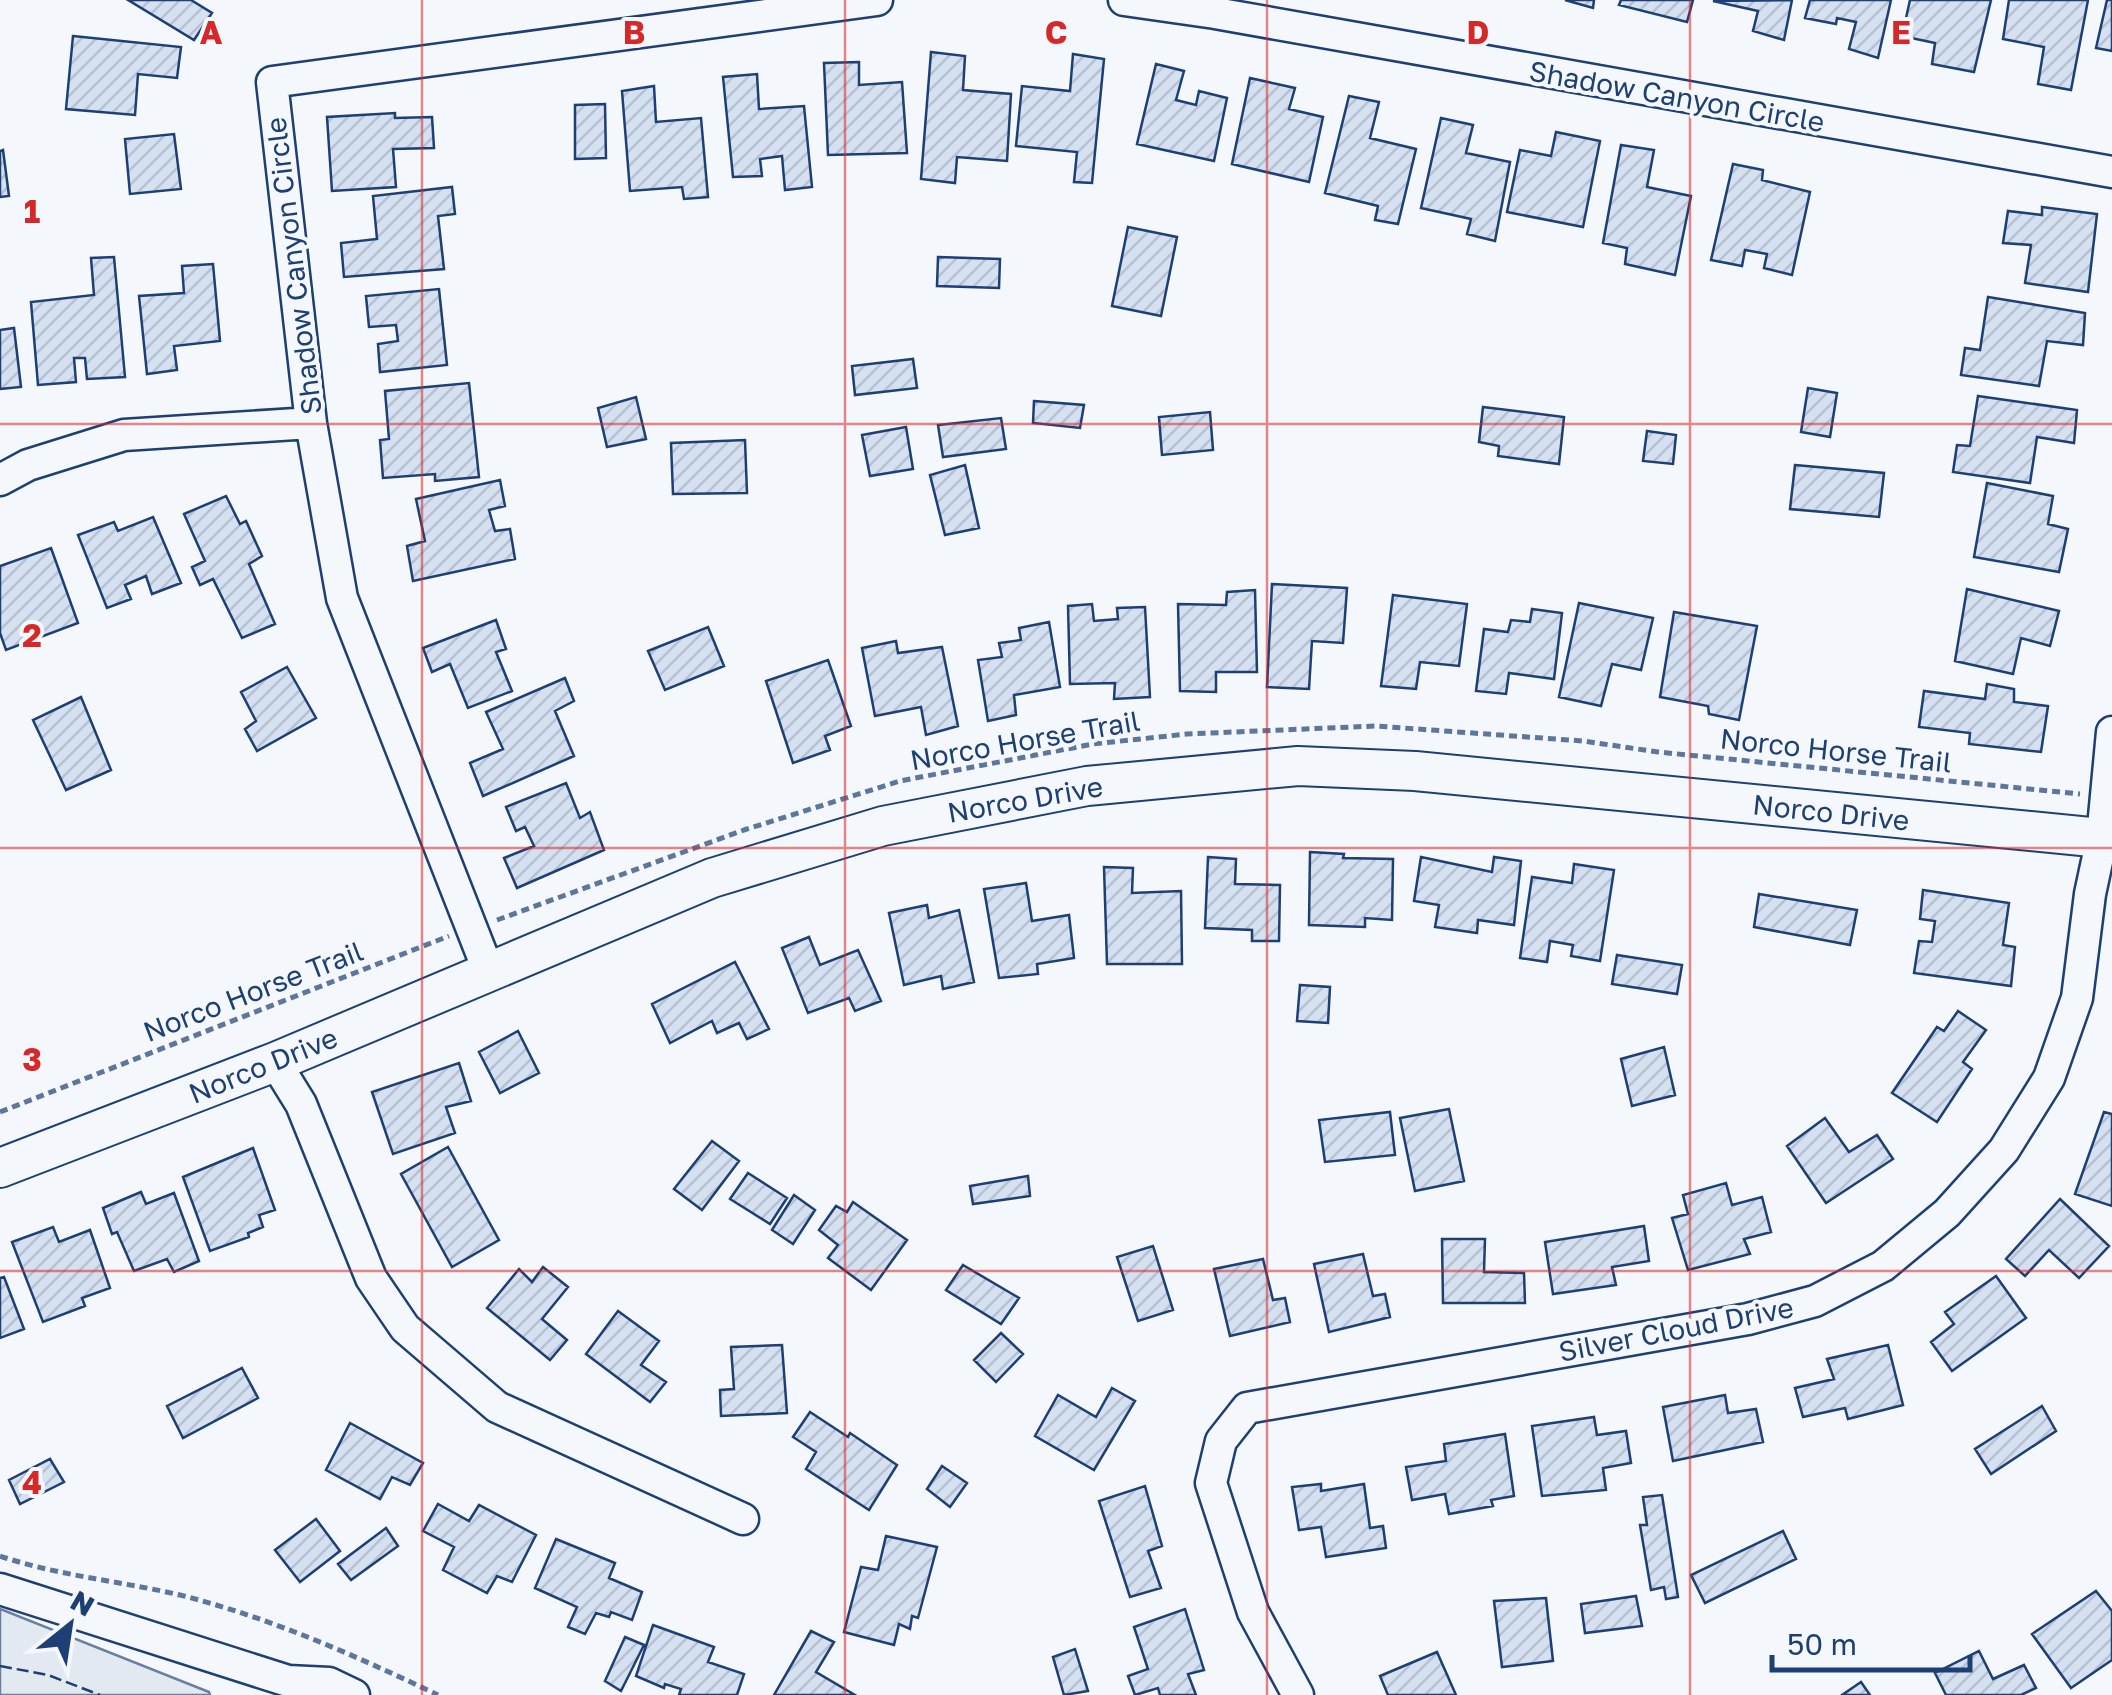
<svg xmlns="http://www.w3.org/2000/svg" width="2112" height="1695" font-family="'Golos Text',sans-serif">
	<style>
		.park { fill: #e3e9f0; stroke: #687fa3; stroke-width: 2.5 }
		.building { fill: url(#building-hatch); stroke: #1d3f73; stroke-width: 2.5 }
		.lines { fill: none; stroke-linecap: round; stroke-linejoin: round }
		.minor-casing { stroke: #1d3f73; stroke-width: 35 }
		.major-casing { stroke: #1d3f73; stroke-width: 42 }
		.path { stroke: #5e769c; stroke-width: 5; stroke-dasharray: 8 5; stroke-linecap: butt }
		.minor { stroke: #f4f7fb; stroke-width: 30 }
		.major { stroke: #f4f7fb; stroke-width: 38 }
		.fence { stroke: #1d3f73; stroke-width: 2.5; stroke-dasharray: 12 5; stroke-linecap: butt }
		.grid { fill: none; stroke: #d62828; stroke-width: 2.5; stroke-opacity: 0.55 }
		.labels { text-anchor: middle; dominant-baseline: central; stroke-width: 8; stroke-linejoin: round; paint-order: stroke }
		.street-label { font-size: 28px; fill: #1d3f73; stroke: #f4f7fb }
		.grid-label { font-size: 32px; text-anchor: middle; font-weight: bold; fill: #d62828; stroke: #f4f7fb; stroke-width: 8; stroke-linejoin: round; paint-order: stroke }
	</style>
	<defs>
		<pattern id="building-hatch" width="6" height="6" patternUnits="userSpaceOnUse" patternTransform="scale(2.5)"><rect width="6" height="6" fill="#d5e0f0"/><path d="M-1 1l2-2M0 6l6-6M5 7l2-2" fill="none" stroke="#b6c1d1"/></pattern>
	</defs>
	<rect width="100%" height="100%" fill="#f4f7fb"/>
	<path class="park" d="M 0,1609 L 209,1692 L 210,1695 L 0,1695 Z"/>
	<path class="building" d="M 128,0 L 191,0 L 212,13 L 194,40 Z
		M 1565,0 L 1594,0 L 1593,8 Z
		M 1621,0 L 1693,0 L 1687,22 L 1619,5 Z
		M 1792,0 L 1784,40 L 1753,31 L 1758,11 L 1713,1 Z
		M 1810,0 L 1891,0 L 1878,58 L 1849,49 L 1856,22 L 1837,18 L 1836,24 L 1805,18 Z
		M 1910,0 L 1991,0 L 1974,72 L 1932,64 L 1935,43 L 1902,36 Z
		M 2009,0 L 2088,0 L 2071,90 L 2038,84 L 2044,47 L 2003,39 Z
		M 2107,0 L 2112,0 L 2112,51 L 2096,48 Z
		M 73,36 L 181,47 L 177,78 L 138,74 L 135,115 L 66,109 Z
		M 931,52 L 965,56 L 963,90 L 1011,94 L 1007,161 L 957,157 L 955,183 L 921,179 Z
		M 1073,54 L 1104,59 L 1092,183 L 1074,182 L 1077,152 L 1016,146 L 1022,86 L 1070,91 Z
		M 859,62 L 859,85 L 902,82 L 907,153 L 828,155 L 824,63 Z
		M 1156,64 L 1184,71 L 1176,100 L 1196,105 L 1199,91 L 1227,98 L 1214,161 L 1137,144 Z
		M 757,74 L 759,109 L 804,106 L 812,187 L 785,190 L 782,156 L 760,159 L 762,176 L 733,177 L 723,77 Z
		M 1250,78 L 1295,88 L 1289,109 L 1323,117 L 1309,182 L 1232,164 Z
		M 654,86 L 656,122 L 701,118 L 708,197 L 684,199 L 682,187 L 630,191 L 622,91 Z
		M 1349,96 L 1379,102 L 1370,138 L 1416,149 L 1398,224 L 1375,220 L 1378,206 L 1325,193 Z
		M 605,104 L 606,158 L 575,159 L 575,105 Z
		M 395,113 L 395,118 L 432,117 L 434,148 L 393,149 L 396,187 L 332,191 L 327,117 Z
		M 1441,118 L 1473,125 L 1466,153 L 1510,162 L 1495,241 L 1467,234 L 1471,219 L 1421,208 Z
		M 1556,132 L 1600,141 L 1583,227 L 1507,212 L 1520,150 L 1551,156 Z
		M 174,134 L 181,189 L 130,194 L 125,139 Z
		M 1621,145 L 1654,150 L 1647,187 L 1691,196 L 1675,275 L 1625,264 L 1627,248 L 1603,243 Z
		M 3,150 L 9,196 L 0,197 L 0,151 Z
		M 1733,164 L 1763,170 L 1762,180 L 1810,192 L 1792,275 L 1764,268 L 1767,254 L 1745,250 L 1742,266 L 1711,260 Z
		M 452,187 L 455,214 L 438,216 L 444,269 L 344,277 L 341,243 L 377,239 L 373,196 Z
		M 2042,207 L 2097,214 L 2088,292 L 2025,283 L 2031,245 L 2003,243 L 2008,211 L 2042,215 Z
		M 1128,227 L 1177,237 L 1161,316 L 1112,306 Z
		M 114,257 L 125,377 L 87,379 L 85,358 L 74,358 L 76,382 L 38,385 L 31,302 L 94,295 L 91,258 Z
		M 938,257 L 1000,259 L 999,288 L 937,286 Z
		M 213,264 L 220,341 L 174,346 L 177,370 L 147,374 L 139,296 L 184,293 L 182,266 Z
		M 439,289 L 447,365 L 380,372 L 378,344 L 398,341 L 396,325 L 369,327 L 366,296 Z
		M 1988,297 L 2085,313 L 2083,345 L 2047,341 L 2039,386 L 1961,375 L 1965,348 L 1980,350 Z
		M 14,328 L 21,387 L 0,389 L 0,330 Z
		M 913,359 L 917,388 L 855,395 L 852,366 Z
		M 469,383 L 479,477 L 435,481 L 435,474 L 383,478 L 380,440 L 389,439 L 385,391 Z
		M 1808,388 L 1837,393 L 1830,437 L 1801,432 Z
		M 1978,396 L 2077,410 L 2074,443 L 2037,437 L 2030,483 L 1953,472 L 1957,445 L 1970,446 Z
		M 636,397 L 646,439 L 607,447 L 598,408 Z
		M 1034,401 L 1084,405 L 1080,428 L 1033,423 Z
		M 1483,407 L 1564,417 L 1559,464 L 1498,456 L 1499,446 L 1479,442 Z
		M 1210,412 L 1213,450 L 1162,455 L 1159,417 Z
		M 1001,418 L 1006,449 L 943,457 L 938,425 Z
		M 906,427 L 913,469 L 870,476 L 862,435 Z
		M 1647,431 L 1676,435 L 1673,464 L 1643,461 Z
		M 745,440 L 747,493 L 673,494 L 671,443 Z
		M 965,465 L 979,528 L 945,535 L 930,475 Z
		M 1795,465 L 1884,473 L 1879,517 L 1790,509 Z
		M 500,480 L 505,506 L 489,510 L 495,531 L 510,529 L 515,559 L 413,581 L 407,546 L 425,541 L 416,499 Z
		M 1987,483 L 2053,496 L 2048,524 L 2068,529 L 2059,572 L 1974,557 Z
		M 226,496 L 240,524 L 246,521 L 262,556 L 249,564 L 275,624 L 242,638 L 213,579 L 200,585 L 192,567 L 205,561 L 184,514 Z
		M 153,517 L 181,583 L 152,594 L 146,576 L 125,585 L 131,599 L 107,608 L 78,535 L 114,522 L 118,531 Z
		M 51,548 L 78,623 L 6,650 L 0,633 L 0,566 Z
		M 1272,584 L 1347,588 L 1343,643 L 1312,641 L 1309,689 L 1267,687 Z
		M 1967,589 L 2059,611 L 2050,646 L 2021,638 L 2013,674 L 1955,661 Z
		M 1255,590 L 1257,672 L 1216,672 L 1216,692 L 1180,691 L 1178,604 L 1226,605 L 1227,592 Z
		M 1393,595 L 1467,604 L 1459,666 L 1420,662 L 1416,689 L 1381,686 Z
		M 1579,603 L 1653,618 L 1641,670 L 1612,664 L 1601,706 L 1559,697 Z
		M 1092,604 L 1094,621 L 1118,619 L 1117,608 L 1145,607 L 1150,697 L 1114,699 L 1115,683 L 1070,684 L 1068,606 Z
		M 1532,609 L 1562,613 L 1554,679 L 1509,673 L 1506,694 L 1476,691 L 1484,629 L 1508,632 L 1511,620 L 1530,622 Z
		M 1674,612 L 1757,626 L 1739,720 L 1709,714 L 1708,706 L 1660,697 Z
		M 496,620 L 506,649 L 496,652 L 512,691 L 468,708 L 450,664 L 432,672 L 423,648 Z
		M 1049,622 L 1060,687 L 1014,695 L 1016,715 L 988,721 L 978,660 L 1002,657 L 999,643 L 1021,640 L 1019,628 Z
		M 708,627 L 724,666 L 665,690 L 648,651 Z
		M 896,641 L 898,653 L 942,647 L 958,726 L 926,735 L 921,707 L 875,716 L 862,648 Z
		M 828,660 L 851,726 L 825,736 L 830,750 L 793,763 L 766,681 Z
		M 287,667 L 316,718 L 257,751 L 245,729 L 256,721 L 241,692 Z
		M 565,678 L 574,701 L 555,711 L 574,756 L 483,796 L 470,763 L 503,749 L 486,712 Z
		M 1987,684 L 2014,689 L 2014,702 L 2048,706 L 2041,752 L 1969,744 L 1970,733 L 1919,727 L 1924,691 L 1985,699 Z
		M 81,697 L 111,770 L 66,790 L 33,720 Z
		M 566,783 L 580,818 L 590,812 L 604,850 L 517,888 L 504,858 L 534,846 L 525,827 L 516,831 L 506,807 Z
		M 1310,852 L 1344,854 L 1343,858 L 1393,859 L 1392,920 L 1365,918 L 1365,927 L 1309,925 Z
		M 1208,857 L 1236,859 L 1235,884 L 1280,885 L 1279,941 L 1252,941 L 1252,930 L 1205,928 Z
		M 1421,857 L 1492,872 L 1494,857 L 1521,861 L 1514,925 L 1478,920 L 1477,933 L 1435,927 L 1439,905 L 1414,901 Z
		M 1574,864 L 1614,870 L 1600,961 L 1571,956 L 1573,945 L 1550,941 L 1547,962 L 1520,958 L 1532,877 L 1572,883 Z
		M 1104,867 L 1133,868 L 1132,893 L 1181,891 L 1182,964 L 1107,964 Z
		M 1026,883 L 1032,921 L 1069,915 L 1074,958 L 1037,964 L 1038,974 L 999,978 L 984,889 Z
		M 1923,890 L 2009,903 L 2003,945 L 2015,947 L 2011,986 L 1914,973 L 1919,941 L 1932,942 L 1935,921 L 1920,919 Z
		M 1759,894 L 1857,910 L 1850,945 L 1754,927 Z
		M 927,905 L 929,918 L 959,910 L 974,982 L 943,989 L 941,976 L 904,985 L 889,913 Z
		M 809,937 L 820,965 L 858,950 L 881,1001 L 855,1011 L 849,998 L 808,1013 L 782,948 Z
		M 1617,955 L 1682,965 L 1677,994 L 1612,984 Z
		M 735,962 L 769,1029 L 747,1039 L 739,1023 L 717,1033 L 712,1021 L 670,1043 L 652,1004 Z
		M 1300,985 L 1330,987 L 1328,1023 L 1297,1021 Z
		M 1958,1011 L 1986,1030 L 1963,1062 L 1972,1069 L 1937,1122 L 1892,1093 L 1937,1027 L 1944,1031 Z
		M 518,1031 L 539,1073 L 500,1093 L 479,1052 Z
		M 1664,1047 L 1675,1095 L 1632,1106 L 1621,1059 Z
		M 459,1063 L 471,1101 L 446,1107 L 455,1133 L 393,1154 L 372,1092 Z
		M 1449,1109 L 1464,1181 L 1415,1191 L 1400,1118 Z
		M 1390,1112 L 1395,1155 L 1325,1162 L 1319,1120 Z
		M 2104,1112 L 2112,1114 L 2112,1206 L 2075,1194 Z
		M 1825,1118 L 1849,1152 L 1877,1135 L 1893,1159 L 1826,1203 L 1787,1146 Z
		M 712,1141 L 739,1161 L 702,1210 L 674,1189 Z
		M 448,1147 L 499,1240 L 452,1267 L 401,1174 Z
		M 253,1148 L 275,1210 L 259,1215 L 263,1227 L 248,1233 L 249,1237 L 210,1251 L 183,1177 Z
		M 748,1173 L 787,1198 L 770,1224 L 730,1199 Z
		M 1028,1176 L 1030,1196 L 973,1204 L 970,1186 Z
		M 1726,1183 L 1732,1205 L 1762,1197 L 1771,1232 L 1744,1239 L 1750,1254 L 1688,1270 L 1672,1218 L 1688,1214 L 1683,1195 Z
		M 141,1192 L 146,1204 L 174,1193 L 199,1261 L 174,1272 L 167,1259 L 134,1271 L 117,1232 L 112,1234 L 103,1208 Z
		M 794,1195 L 815,1210 L 793,1244 L 772,1230 Z
		M 2060,1199 L 2109,1246 L 2079,1278 L 2049,1250 L 2025,1276 L 2006,1259 Z
		M 853,1202 L 907,1240 L 871,1290 L 828,1258 L 838,1245 L 819,1230 L 836,1206 L 847,1212 Z
		M 1644,1226 L 1649,1261 L 1612,1267 L 1616,1285 L 1553,1294 L 1545,1242 Z
		M 53,1227 L 59,1242 L 90,1230 L 110,1288 L 82,1298 L 85,1306 L 43,1322 L 12,1242 Z
		M 1442,1239 L 1485,1239 L 1484,1272 L 1524,1273 L 1525,1303 L 1443,1303 Z
		M 1153,1246 L 1173,1310 L 1138,1321 L 1117,1257 Z
		M 1363,1254 L 1373,1296 L 1385,1294 L 1390,1317 L 1329,1332 L 1314,1264 Z
		M 1263,1259 L 1273,1300 L 1285,1298 L 1290,1322 L 1230,1336 L 1214,1269 Z
		M 963,1265 L 1019,1298 L 1001,1324 L 946,1290 Z
		M 543,1267 L 568,1287 L 542,1319 L 567,1340 L 550,1360 L 487,1308 L 519,1269 L 532,1282 Z
		M 1996,1276 L 2026,1318 L 1952,1371 L 1931,1342 L 1954,1324 L 1945,1312 Z
		M 4,1277 L 24,1329 L 0,1338 L 0,1278 Z
		M 618,1311 L 659,1341 L 641,1365 L 666,1382 L 650,1402 L 586,1354 Z
		M 1001,1333 L 1023,1354 L 996,1382 L 974,1360 Z
		M 782,1345 L 787,1413 L 721,1416 L 720,1390 L 734,1389 L 731,1347 Z
		M 1888,1345 L 1903,1405 L 1848,1419 L 1845,1408 L 1803,1417 L 1795,1388 L 1834,1379 L 1827,1359 Z
		M 242,1368 L 258,1398 L 183,1438 L 167,1406 Z
		M 1112,1388 L 1135,1401 L 1094,1470 L 1035,1436 L 1058,1395 L 1096,1417 Z
		M 1725,1395 L 1728,1413 L 1756,1409 L 1763,1442 L 1673,1461 L 1663,1407 Z
		M 2042,1406 L 2056,1431 L 1991,1474 L 1975,1449 Z
		M 810,1412 L 848,1437 L 850,1433 L 897,1465 L 869,1510 L 806,1469 L 816,1452 L 793,1437 Z
		M 1594,1417 L 1597,1435 L 1626,1431 L 1631,1463 L 1603,1468 L 1606,1490 L 1542,1496 L 1532,1426 Z
		M 350,1423 L 423,1463 L 410,1485 L 392,1477 L 380,1499 L 326,1470 Z
		M 1505,1434 L 1514,1496 L 1491,1500 L 1493,1506 L 1449,1514 L 1445,1494 L 1412,1500 L 1406,1467 L 1446,1461 L 1444,1444 Z
		M 50,1459 L 64,1482 L 20,1504 L 9,1480 Z
		M 942,1466 L 967,1483 L 950,1507 L 927,1489 Z
		M 1321,1484 L 1321,1491 L 1364,1484 L 1370,1528 L 1383,1526 L 1386,1548 L 1326,1557 L 1321,1527 L 1299,1530 L 1292,1487 Z
		M 1145,1486 L 1162,1546 L 1148,1551 L 1161,1588 L 1130,1597 L 1099,1501 Z
		M 1662,1495 L 1678,1597 L 1666,1599 L 1664,1587 L 1651,1590 L 1640,1525 L 1647,1525 L 1643,1497 Z
		M 438,1504 L 469,1521 L 479,1505 L 536,1535 L 512,1582 L 497,1576 L 487,1593 L 443,1570 L 454,1547 L 423,1531 Z
		M 316,1519 L 340,1551 L 300,1582 L 275,1550 Z
		M 386,1528 L 398,1546 L 351,1580 L 338,1564 Z
		M 1783,1531 L 1796,1559 L 1705,1603 L 1691,1575 Z
		M 886,1536 L 937,1547 L 918,1618 L 912,1616 L 910,1629 L 899,1624 L 894,1645 L 844,1632 L 861,1567 L 878,1570 Z
		M 556,1539 L 615,1563 L 609,1578 L 642,1592 L 632,1620 L 611,1612 L 609,1617 L 596,1613 L 585,1634 L 568,1627 L 577,1607 L 535,1588 Z
		M 2096,1591 L 2112,1611 L 2112,1660 L 2071,1688 L 2032,1634 Z
		M 1636,1596 L 1642,1626 L 1585,1633 L 1581,1604 Z
		M 1546,1598 L 1553,1661 L 1502,1667 L 1494,1601 Z
		M 1185,1609 L 1204,1670 L 1188,1674 L 1196,1695 L 1160,1695 L 1158,1688 L 1135,1695 L 1128,1676 L 1148,1669 L 1134,1627 Z
		M 653,1625 L 714,1647 L 708,1662 L 744,1674 L 737,1695 L 679,1695 L 681,1689 L 665,1684 L 664,1688 L 636,1676 Z
		M 811,1631 L 834,1642 L 816,1672 L 855,1695 L 774,1695 Z
		M 625,1637 L 644,1645 L 621,1691 L 605,1681 Z
		M 1075,1649 L 1088,1691 L 1064,1695 L 1053,1657 Z
		M 1979,1651 L 1993,1679 L 2024,1665 L 2036,1688 L 2021,1695 L 1946,1695 L 1935,1673 Z
		M 1437,1652 L 1456,1695 L 1388,1695 L 1380,1676 Z
		M 1861,1682 L 1870,1695 L 1842,1695 Z"/>
	<g class="lines">
		<g class="minor-casing">
			<path id="minor" d="M 1124,0 L 1215,13 L 2112,172
				M 0,480 L 28,465 L 124,435 L 311,423
				M 488,970 L 342,598 L 311,423 L 272,82 L 877,0
				M 275,1062 L 301,1104 L 371,1278 L 405,1328 L 497,1407 L 743,1519
				M 0,1589 L 288,1681 L 329,1683 L 354,1695
				M 1298,1695 L 1253,1612 L 1211,1483 L 1221,1441 L 1247,1408 L 1748,1319 L 1815,1301 L 1883,1266 L 1947,1213 L 2004,1150 L 2049,1078 L 2077,998 L 2090,894 L 2102,838 L 2112,732"/>
		</g>
		<g class="major-casing">
			<path id="major" d="M 0,1168 L 275,1062 L 712,878 L 883,826 L 1087,786 L 1298,766 L 1415,771 L 2112,839"/>
		</g>
		<path class="path" d="M 497,920 L 744,830 L 900,781 L 1093,744 L 1187,734 L 1376,726 L 1583,741 L 1658,752 L 2080,794
			M 0,1112 L 449,936
			M 0,1556 C 59,1576 120,1581 180,1595 C 271,1618 354,1655 438,1695"/>
		<use href="#minor" class="minor"/>
		<use href="#major" class="major"/>
		<path class="fence" d="M 0,1666 L 48,1675 L 100,1695"/>
	</g>
	<path class="grid" d="M 422,0 L 422,1695M 845,0 L 845,1695M 1267,0 L 1267,1695M 1690,0 L 1690,1695M 0,424 L 2112,424M 0,848 L 2112,848M 0,1271 L 2112,1271"/>
	<g class="labels">
		<g class="street-label">
			<text transform="translate(1677 96) rotate(10)">Shadow Canyon Circle</text>
			<text transform="translate(293 266) rotate(-97)">Shadow Canyon Circle</text>
			<text transform="translate(1025 740) rotate(-10)">Norco Horse Trail</text>
			<text transform="translate(1836 750) rotate(6)">Norco Horse Trail</text>
			<text transform="translate(1025 799) rotate(-10)">Norco Drive</text>
			<text transform="translate(1831 812) rotate(6)">Norco Drive</text>
			<text transform="translate(253 991) rotate(-21)">Norco Horse Trail</text>
			<text transform="translate(263 1065) rotate(-22)">Norco Drive</text>
			<text transform="translate(1676 1329) rotate(-11)">Silver Cloud Drive</text>
		</g>
	</g>
	<g class="grid-label">
		<text x="211" y="44">A</text>
		<text x="634" y="44">B</text>
		<text x="1056" y="44">C</text>
		<text x="1478" y="44">D</text>
		<text x="1901" y="44">E</text>
		<text x="32" y="223">1</text>
		<text x="32" y="647">2</text>
		<text x="32" y="1071">3</text>
		<text x="32" y="1494">4</text>
	</g>
	<g transform="translate(70 1625) rotate(30)" stroke="#f4f7fb" stroke-width="8" paint-order="stroke">
	<path d="M0-8L18 38L0 25L-18 38Z" fill="#1d3f73"/>
	<text y="-15" font-size="28" font-weight="bold" text-anchor="middle" fill="#1d3f73">N</text>
	</g>
	<path d="M1772 1655v15h198v-15" fill="none" stroke="#1d3f73" stroke-width="5"/>
	<text x="1787" y="1655" font-size="30" fill="#1d3f73" stroke="#f4f7fb" stroke-width="8" paint-order="stroke">50 m</text>
</svg>
